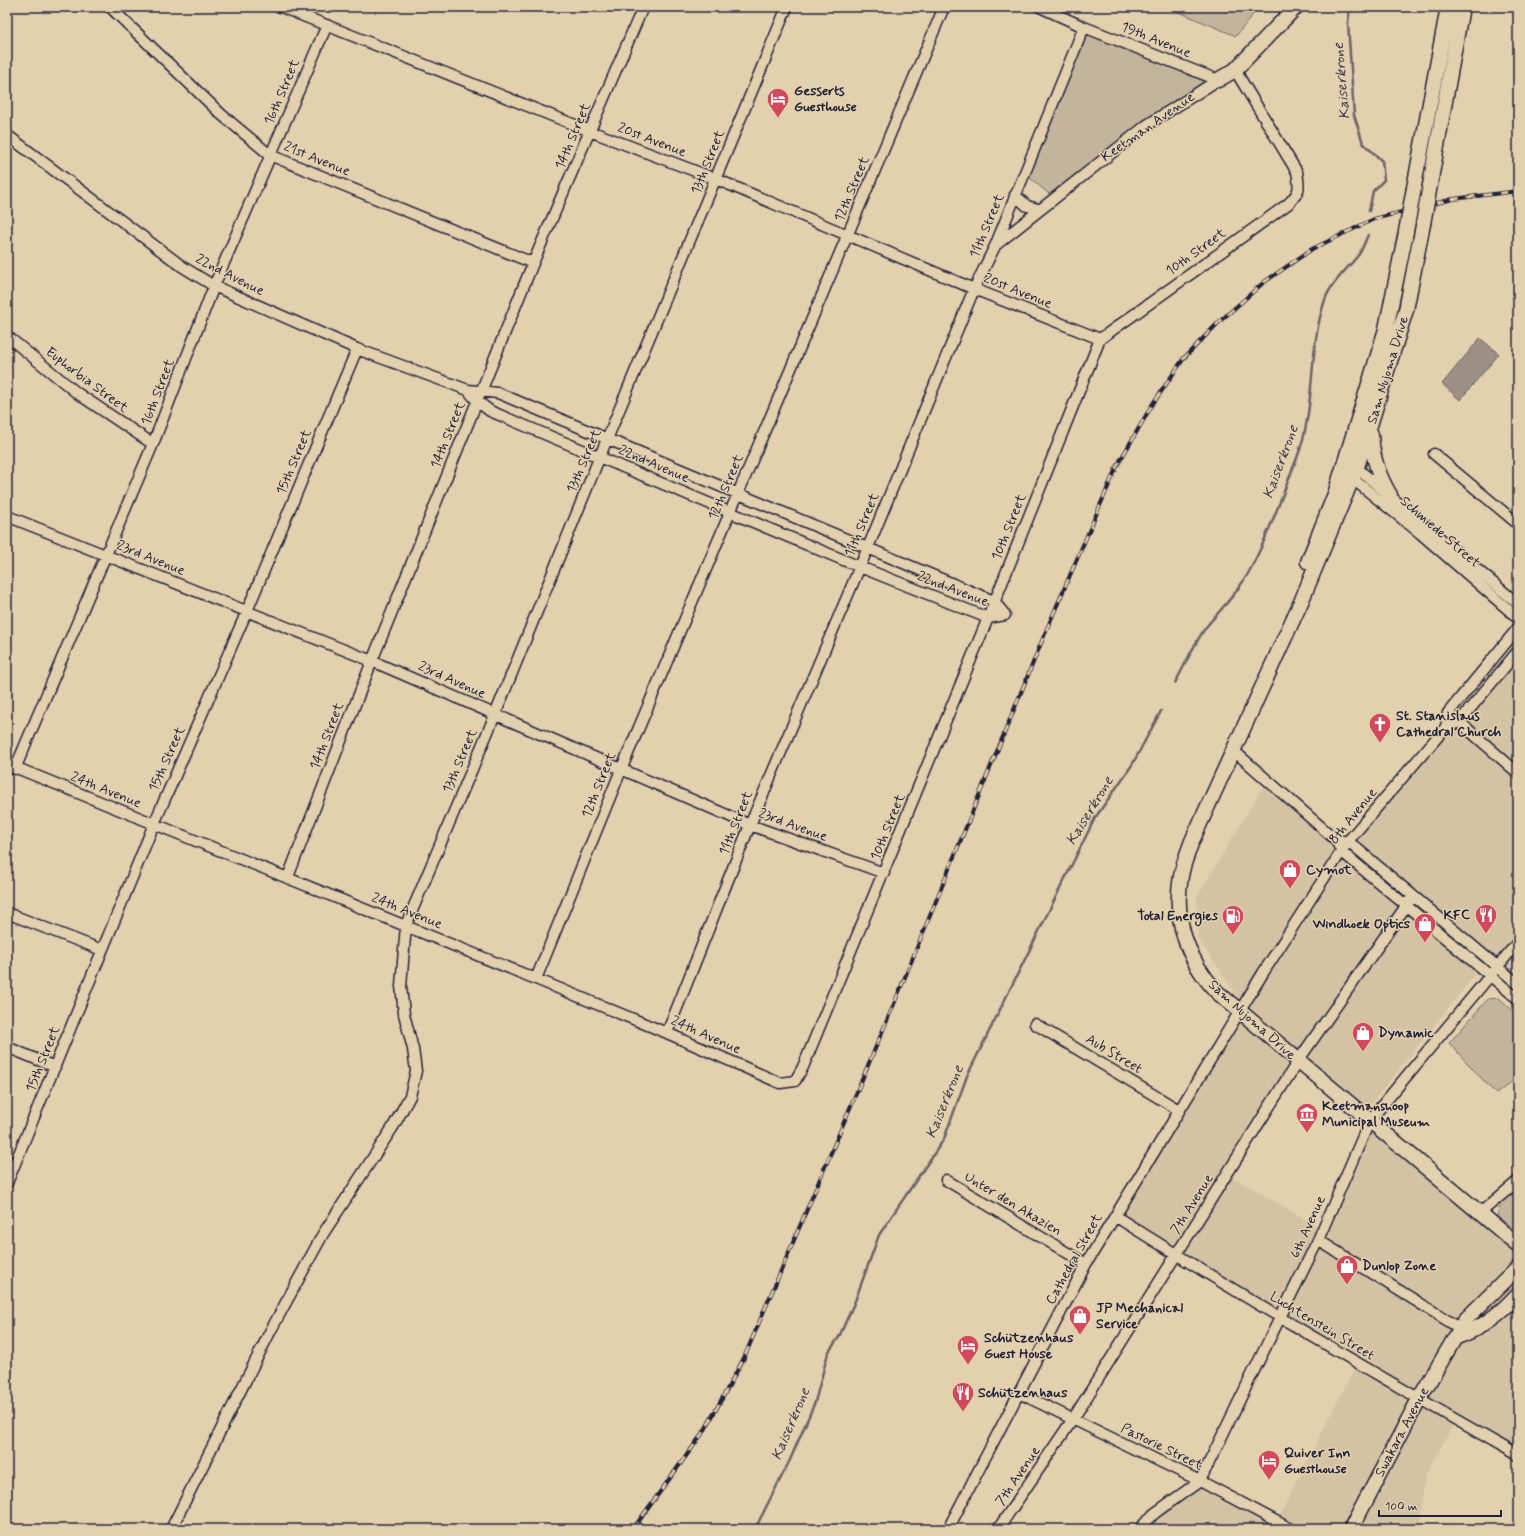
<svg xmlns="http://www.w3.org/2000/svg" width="1525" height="1536" font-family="Mynerve,sans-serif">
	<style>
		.built { fill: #d4c2a5 }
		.green { fill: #c4b49b; stroke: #736b6b }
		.water { fill: #9c9084; stroke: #6b6467 }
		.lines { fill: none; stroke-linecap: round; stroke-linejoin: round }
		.stream { stroke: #6b6467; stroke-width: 2.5 }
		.street-casing { stroke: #22223b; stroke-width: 13 }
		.secondary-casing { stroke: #22223b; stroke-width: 17 }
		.street { stroke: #e3d0ae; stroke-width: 10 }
		.secondary { stroke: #e3d0ae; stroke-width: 14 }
		.rail-casing { stroke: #22223b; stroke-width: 4 }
		.rail { stroke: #e3d0ae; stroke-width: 2.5; stroke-dasharray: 8; stroke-linecap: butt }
		.secondary-bridge-casing { stroke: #22223b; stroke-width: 17; stroke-linecap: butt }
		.secondary-bridge { stroke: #e3d0ae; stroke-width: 14 }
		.labels { text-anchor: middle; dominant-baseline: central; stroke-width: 3; stroke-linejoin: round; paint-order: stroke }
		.street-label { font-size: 14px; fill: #22223b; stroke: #e3d0ae }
		.poi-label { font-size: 14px; font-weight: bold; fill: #22223b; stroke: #e3d0ae; text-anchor: start }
		.water-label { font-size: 15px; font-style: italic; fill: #403e4d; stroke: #e3d0ae }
	</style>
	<rect width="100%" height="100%" fill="#e3d0ae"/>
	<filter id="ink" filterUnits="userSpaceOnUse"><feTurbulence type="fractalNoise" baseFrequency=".025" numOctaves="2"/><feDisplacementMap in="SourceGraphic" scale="8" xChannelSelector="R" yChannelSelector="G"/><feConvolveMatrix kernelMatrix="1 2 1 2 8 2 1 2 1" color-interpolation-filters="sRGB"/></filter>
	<g filter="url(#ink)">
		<path class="built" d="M 1518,651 L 1518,977 L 1491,955 L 1367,1109 L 1297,1052 L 1222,1171 L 1322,1229 L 1370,1120 L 1518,1245 L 1518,1455 L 1456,1420 L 1425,1475 L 1419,1529 L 1146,1529 L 1141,1526 L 1200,1481 L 1277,1521 L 1357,1363 L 1115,1216 L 1244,1006 L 1198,938 L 1197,897 L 1267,780 L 1341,850 L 1446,727 L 1459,722 Z"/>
		<path class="green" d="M 1167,7 L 1259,7 L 1236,36 Z
			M 1087,34 L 1204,81 L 1049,194 L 1029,177 Z
			M 1499,998 L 1518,1015 L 1518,1077 L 1496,1094 L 1449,1043 L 1488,999 Z
			M 1518,1188 L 1518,1233 L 1497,1216 L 1501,1202 Z"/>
		<path class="water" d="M 1480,338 L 1499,354 L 1460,400 L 1442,384 Z"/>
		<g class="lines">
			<path class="stream" d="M 1350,7 L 1348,23 L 1354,115 L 1363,143 L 1382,161 L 1384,180 L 1373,191 L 1369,211
				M 1175,683 C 1185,665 1194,644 1206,627 C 1221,609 1239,591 1250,570 C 1269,535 1282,495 1297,458 C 1317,406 1307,349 1326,297 C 1333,280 1349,268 1359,254 C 1363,248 1365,241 1368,235
				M 755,1529 L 790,1460 L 815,1402 L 828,1353 L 839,1337 L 855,1301 L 879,1235 L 944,1139 L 967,1076 L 1095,818 L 1132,765 L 1161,711"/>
			<g class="street-casing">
				<path id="street" d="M 110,7 L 222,115 L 270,155 L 533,263
					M 281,7 L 590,131 L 716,179 L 974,289 L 1100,339
					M 1040,7 L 1084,27 L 1218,80
					M 7,135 L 183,267 L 214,286 L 357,349 L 468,390 L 498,393 L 994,601 L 1005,615 L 988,618 L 860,567 L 490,411 L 477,401 L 468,390
					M 1015,195 L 1027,206 L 1038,209
					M 997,244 L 1147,125 L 1218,80
					M 7,336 L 77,393 L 153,444
					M 1434,454 L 1518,524
					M 1352,464 L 1518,604
					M 1348,475 L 1420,533 L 1518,618
					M 7,516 L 372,661 L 750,825 L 884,873
					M 1455,718 L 1518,773
					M 1446,727 L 1448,713 L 1518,628
					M 1234,751 L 1336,840 L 1341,851 L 1518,999
					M 7,764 L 536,979 L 667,1033 L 780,1083 L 795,1081 L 803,1067 L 988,618 L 1100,339 L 1288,204 C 1300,192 1300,189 1297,172 L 1235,70
					M 15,769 L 153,444 L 214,286 L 327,25
					M 1342,841 L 1348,841 L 1518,984
					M 288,877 L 372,661 L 533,263 L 643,7
					M 7,913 L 102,950
					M 536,979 L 621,770 L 944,7
					M 1035,1024 L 1179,1110
					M 667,1033 L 750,825 L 867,550 L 974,289 L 996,244 L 1084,27
					M 7,1047 L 55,1067
					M 946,1180 L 1086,1264
					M 7,1183 L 154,824 L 247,611 L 357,349
					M 1480,1213 L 1518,1181
					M 1115,1216 C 1247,1300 1382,1378 1518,1455
					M 1318,1240 L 1466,1332
					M 1019,1393 L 1200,1481 L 1291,1529
					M 171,1529 L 271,1330 L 323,1234 L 393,1127 L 410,1096 L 416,1071 L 413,1049 L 404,1014 L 401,986 L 406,925 L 495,715 L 600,456 L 787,7
					M 948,1529 L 1086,1264 L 1263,973 L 1348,841 L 1446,727 L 1459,722 L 1518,651
					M 998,1529 L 1073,1419 L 1298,1061 L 1413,896
					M 1139,1529 L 1155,1513 L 1200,1481 L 1318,1240 L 1370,1120 L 1518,942"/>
			</g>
			<g class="secondary-casing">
				<path id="secondary" d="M 1218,80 L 1235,70 L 1296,7
					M 1433,168 L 1462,7
					M 1414,188 L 1448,7
					M 1423,224 L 1406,310 L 1357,467 L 1301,602 L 1192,841 C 1188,852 1183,864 1181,876 C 1173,919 1187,960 1217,992 L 1518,1245
					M 1371,434 C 1372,457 1378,475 1390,495
					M 1308,562 L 1335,494 L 1386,329 L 1405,237
					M 1457,1337 C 1482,1328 1500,1314 1518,1294
					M 1351,1529 L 1419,1399 L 1466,1319 L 1518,1268"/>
			</g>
			<use href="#street" class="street"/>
			<use href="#secondary" class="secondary"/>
			<g class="rail-casing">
				<path id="rail" d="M 633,1529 L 705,1430 L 744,1358 L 894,1004 L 1046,631 L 1117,466 L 1152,405 L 1184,358 L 1219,322 L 1263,283 L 1312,249 L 1374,219 L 1453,199 L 1518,191"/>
			</g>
			<use href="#rail" class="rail"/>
			<g class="secondary-bridge-casing">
				<path id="secondary-bridge" d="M 1423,224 L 1433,168
					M 1405,237 L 1414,188"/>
			</g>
			<use href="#secondary-bridge" class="secondary-bridge"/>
		</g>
	</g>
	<defs>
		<g id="hotel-pin" transform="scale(1.15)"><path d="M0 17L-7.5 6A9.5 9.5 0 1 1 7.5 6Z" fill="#d1495b" stroke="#e3d0ae"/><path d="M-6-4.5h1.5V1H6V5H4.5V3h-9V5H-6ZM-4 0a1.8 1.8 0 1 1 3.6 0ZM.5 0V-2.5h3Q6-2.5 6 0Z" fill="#fff"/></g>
		<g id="church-pin" transform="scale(1.15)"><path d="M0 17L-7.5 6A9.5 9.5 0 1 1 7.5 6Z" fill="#d1495b" stroke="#e3d0ae"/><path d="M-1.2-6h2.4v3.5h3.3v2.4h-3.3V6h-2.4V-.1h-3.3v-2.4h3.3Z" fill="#fff"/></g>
		<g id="shop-pin" transform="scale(1.15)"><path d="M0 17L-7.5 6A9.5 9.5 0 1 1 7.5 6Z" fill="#d1495b" stroke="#e3d0ae"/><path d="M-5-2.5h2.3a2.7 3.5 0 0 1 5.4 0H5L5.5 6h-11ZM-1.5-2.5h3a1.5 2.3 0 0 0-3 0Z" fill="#fff"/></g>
		<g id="restaurant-pin" transform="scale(1.15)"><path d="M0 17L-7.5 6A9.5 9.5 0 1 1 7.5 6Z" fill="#d1495b" stroke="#e3d0ae"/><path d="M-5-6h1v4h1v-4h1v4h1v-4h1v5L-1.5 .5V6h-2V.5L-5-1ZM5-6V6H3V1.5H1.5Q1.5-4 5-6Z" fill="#fff"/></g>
		<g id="fuel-pin" transform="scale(1.15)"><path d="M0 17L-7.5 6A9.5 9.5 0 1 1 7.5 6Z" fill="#d1495b" stroke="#e3d0ae"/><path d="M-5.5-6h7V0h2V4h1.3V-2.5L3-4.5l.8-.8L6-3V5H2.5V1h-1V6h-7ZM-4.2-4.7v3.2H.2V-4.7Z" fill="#fff"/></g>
		<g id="museum-pin" transform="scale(1.15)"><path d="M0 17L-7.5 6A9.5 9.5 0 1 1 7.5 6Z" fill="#d1495b" stroke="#e3d0ae"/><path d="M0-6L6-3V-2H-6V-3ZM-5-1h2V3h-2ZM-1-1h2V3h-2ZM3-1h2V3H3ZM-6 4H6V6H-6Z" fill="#fff"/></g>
	</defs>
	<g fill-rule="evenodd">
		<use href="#hotel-pin" x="778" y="99"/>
		<use href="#church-pin" x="1380" y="724"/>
		<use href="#shop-pin" x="1290" y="870"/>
		<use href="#restaurant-pin" x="1486" y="915"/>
		<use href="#fuel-pin" x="1233" y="916"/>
		<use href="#shop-pin" x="1425" y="924"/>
		<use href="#shop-pin" x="1363" y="1033"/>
		<use href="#museum-pin" x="1307" y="1114"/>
		<use href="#shop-pin" x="1347" y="1266"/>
		<use href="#shop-pin" x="1080" y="1316"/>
		<use href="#hotel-pin" x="968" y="1346"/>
		<use href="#restaurant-pin" x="963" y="1393"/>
		<use href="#hotel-pin" x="1269" y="1461"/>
	</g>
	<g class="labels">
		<g class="street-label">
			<text transform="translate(1156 40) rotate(22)">19th Avenue</text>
			<text transform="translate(282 92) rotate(-67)">16th Street</text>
			<text transform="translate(1148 127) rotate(-35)">Keetman Avenue</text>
			<text transform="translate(573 136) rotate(-67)">14th Street</text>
			<text transform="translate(652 140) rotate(21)">20st Avenue</text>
			<text transform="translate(317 159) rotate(22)">21st Avenue</text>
			<text transform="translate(708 162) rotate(-68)">13th Street</text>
			<text transform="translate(852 189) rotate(-67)">12th Street</text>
			<text transform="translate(987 226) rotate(-67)">11th Street</text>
			<text transform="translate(1196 252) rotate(-36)">10th Street</text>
			<text transform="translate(230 275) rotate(27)">22nd Avenue</text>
			<text transform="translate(1018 291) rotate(22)">20st Avenue</text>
			<text transform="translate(1388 370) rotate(-73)">Sam Nujoma Drive</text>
			<text transform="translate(87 380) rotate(37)">Euphorbia Street</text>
			<text transform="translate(158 392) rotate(-69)">16th Street</text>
			<text transform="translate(448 435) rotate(-68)">14th Street</text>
			<text transform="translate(584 461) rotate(-67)">13th Street</text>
			<text transform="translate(294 462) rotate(-67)">15th Street</text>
			<text transform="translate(654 464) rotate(23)">22nd Avenue</text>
			<text transform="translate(726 487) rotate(-67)">12th Street</text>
			<text transform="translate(862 525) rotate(-67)">11th Street</text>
			<text transform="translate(1009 527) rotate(-68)">10th Street</text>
			<text transform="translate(1440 532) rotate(41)">Schmiede Street</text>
			<text transform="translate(151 558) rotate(22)">23rd Avenue</text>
			<text transform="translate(953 589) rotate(21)">22nd Avenue</text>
			<text transform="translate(452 680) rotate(24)">23rd Avenue</text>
			<text transform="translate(327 736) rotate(-69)">14th Street</text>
			<text transform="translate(167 759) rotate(-66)">15th Street</text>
			<text transform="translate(460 761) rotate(-67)">13th Street</text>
			<text transform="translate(599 785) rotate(-68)">12th Street</text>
			<text transform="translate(106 790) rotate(22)">24th Avenue</text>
			<text transform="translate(1353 816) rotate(-51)">8th Avenue</text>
			<text transform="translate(736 823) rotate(-68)">11th Street</text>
			<text transform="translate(793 825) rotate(20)">23rd Avenue</text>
			<text transform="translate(888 827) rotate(-68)">10th Street</text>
			<text transform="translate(407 911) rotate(22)">24th Avenue</text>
			<text transform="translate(1252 1020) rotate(42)">Sam Nujoma Drive</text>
			<text transform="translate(706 1035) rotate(24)">24th Avenue</text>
			<text transform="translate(1114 1054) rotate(31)">Aub Street</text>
			<text transform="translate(43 1059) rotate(-68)">15th Street</text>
			<text transform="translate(1013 1204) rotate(31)">Unter den Akazien</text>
			<text transform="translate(1192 1204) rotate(-58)">7th Avenue</text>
			<text transform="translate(1308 1227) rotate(-66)">6th Avenue</text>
			<text transform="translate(1074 1259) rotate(-61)">Cathedral Street</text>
			<text transform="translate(1322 1326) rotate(31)">Luchtenstein Street</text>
			<text transform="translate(1402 1432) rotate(-62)">Swakara Avenue</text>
			<text transform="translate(1162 1447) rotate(26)">Pastorie Street</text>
			<text transform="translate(1018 1476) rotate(-56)">7th Avenue</text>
		</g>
		<g class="poi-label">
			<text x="794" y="91">Gesserts<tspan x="794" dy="16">Guesthouse</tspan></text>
			<text x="1396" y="716">St. Stanislaus<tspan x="1396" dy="16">Cathedral Church</tspan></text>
			<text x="1306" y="870">Cymot</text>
			<text x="1470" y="915" text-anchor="end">KFC</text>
			<text x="1218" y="916" text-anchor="end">Total Energies</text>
			<text x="1410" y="924" text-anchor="end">Windhoek Optics</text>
			<text x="1378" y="1033">Dynamic</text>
			<text x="1322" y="1106">Keetmanshoop<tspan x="1322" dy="16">Municipal Museum</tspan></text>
			<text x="1362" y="1266">Dunlop Zone</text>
			<text x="1096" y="1308">JP Mechanical<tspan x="1096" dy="16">Service</tspan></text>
			<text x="984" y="1338">Schützenhaus<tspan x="984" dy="16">Guest House</tspan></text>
			<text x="978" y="1393">Schützenhaus</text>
			<text x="1284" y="1453">Quiver Inn<tspan x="1284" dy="16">Guesthouse</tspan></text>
		</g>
		<g class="water-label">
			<text transform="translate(1342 81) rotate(-95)">Kaiserkrone</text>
			<text transform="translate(1281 462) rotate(-70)">Kaiserkrone</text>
			<text transform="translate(1090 811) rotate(-59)">Kaiserkrone</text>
			<text transform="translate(945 1102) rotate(-68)">Kaiserkrone</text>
			<text transform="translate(791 1424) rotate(-67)">Kaiserkrone</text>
		</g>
	</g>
	<rect width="1525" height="1536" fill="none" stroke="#e3d0ae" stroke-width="24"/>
	<rect x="12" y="12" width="1501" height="1512" fill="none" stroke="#22223b" stroke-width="1.5" filter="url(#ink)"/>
	<path d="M1379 1510v6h122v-6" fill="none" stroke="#22223b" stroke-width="2"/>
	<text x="1385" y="1510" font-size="12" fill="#22223b" stroke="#e3d0ae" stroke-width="3" paint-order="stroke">100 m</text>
</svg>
